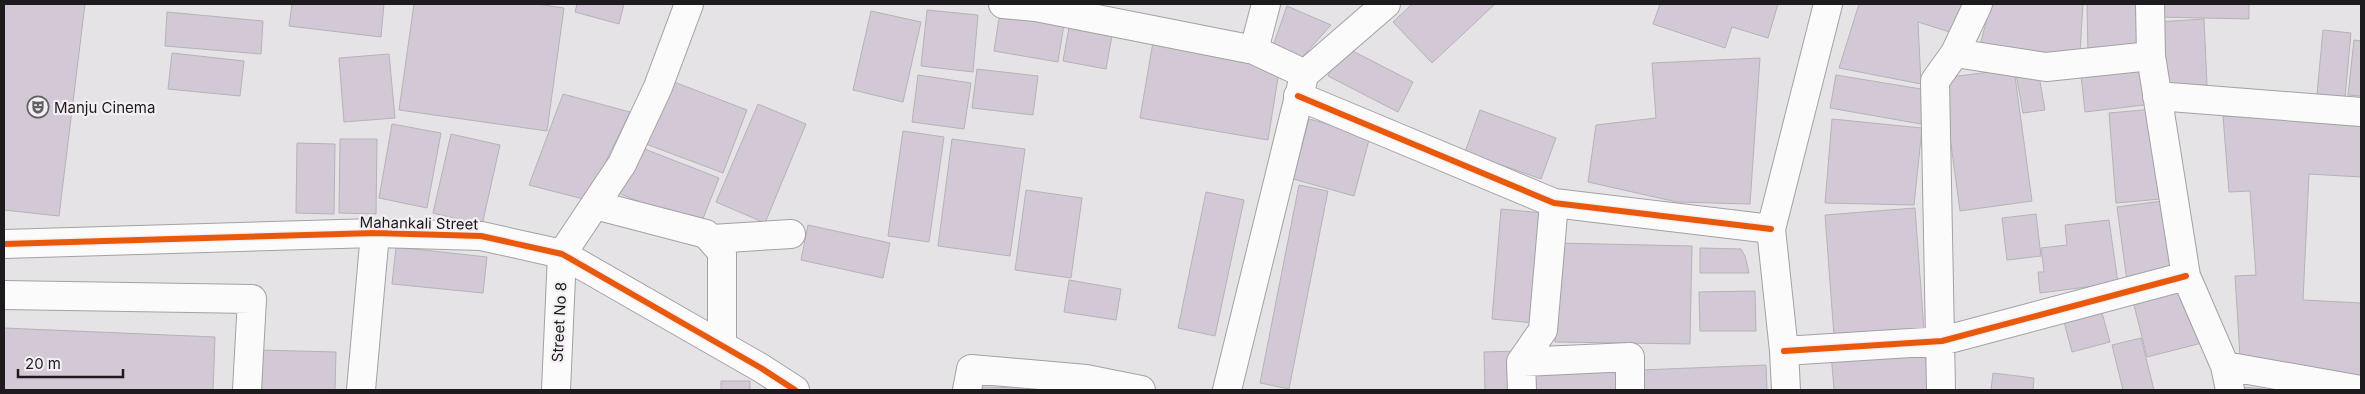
<svg xmlns="http://www.w3.org/2000/svg" width="2365" height="394" font-family="Inter,sans-serif">
	<style>
		.building { fill: #d3c8d6; stroke: #b5b3b5 }
		.lines { fill: none; stroke-linecap: round; stroke-linejoin: round }
		.minor-casing { stroke: #a2a1a3; stroke-width: 30 }
		.tertiary-casing { stroke: #a2a1a3; stroke-width: 30 }
		.minor { stroke: #fbfbfb; stroke-width: 28 }
		.tertiary { stroke: #fbfbfb; stroke-width: 28 }
		.cycleway-casing { stroke: #f4eff5; stroke-width: 9 }
		.cycleway { stroke: #e8590c; stroke-width: 6 }
		.labels { text-anchor: middle; dominant-baseline: central; stroke-width: 4.5; stroke-linejoin: round; paint-order: stroke }
		.poi-label { font-size: 15px; fill: #1d1b1d; stroke: #f4eff5; text-anchor: start }
		.street-label { font-size: 15px; fill: #1d1b1d; stroke: #f4eff5 }
	</style>
	<rect width="100%" height="100%" fill="#e5e3e6"/>
	<path class="building" d="M 4,4 L 85,4 L 59,216 L 4,210 Z
		M 292,4 L 384,4 L 381,37 L 289,26 Z
		M 414,4 L 537,4 L 564,8 L 547,131 L 399,110 Z
		M 577,4 L 624,4 L 619,24 L 575,12 Z
		M 1412,4 L 1495,4 L 1432,63 L 1393,22 Z
		M 1660,4 L 1778,4 L 1768,38 L 1732,27 L 1725,48 L 1653,24 Z
		M 1859,4 L 1970,4 L 1959,35 L 1918,22 L 1921,84 L 1839,68 Z
		M 1991,4 L 2083,4 L 2080,53 L 2028,60 L 1980,45 Z
		M 2087,4 L 2143,4 L 2144,55 L 2088,56 Z
		M 2160,4 L 2249,4 L 2249,19 L 2160,17 Z
		M 1287,6 L 1331,25 L 1297,63 L 1273,46 Z
		M 927,10 L 978,15 L 973,72 L 921,66 Z
		M 871,11 L 921,22 L 903,102 L 853,90 Z
		M 167,12 L 263,21 L 261,54 L 165,46 Z
		M 1000,12 L 1064,24 L 1058,62 L 994,51 Z
		M 2204,19 L 2207,85 L 2160,87 L 2157,22 Z
		M 1070,22 L 1113,30 L 1106,69 L 1063,61 Z
		M 2323,30 L 2351,33 L 2345,97 L 2317,94 Z
		M 2354,40 L 2361,41 L 2361,96 L 2348,95 Z
		M 1153,42 L 1280,65 L 1268,140 L 1140,118 Z
		M 1343,46 L 1413,82 L 1398,112 L 1328,76 Z
		M 172,53 L 244,61 L 240,96 L 168,89 Z
		M 389,54 L 395,118 L 344,122 L 339,58 Z
		M 1760,58 L 1750,204 L 1677,202 L 1588,182 L 1596,125 L 1656,118 L 1652,63 Z
		M 2148,59 L 2153,104 L 2085,112 L 2080,67 Z
		M 977,69 L 1038,76 L 1033,115 L 972,108 Z
		M 2014,69 L 2032,201 L 1960,211 L 1942,78 Z
		M 2038,70 L 2045,110 L 2023,113 L 2016,74 Z
		M 918,75 L 971,83 L 964,129 L 912,122 Z
		M 1836,75 L 1927,90 L 1921,124 L 1830,108 Z
		M 669,80 L 747,110 L 723,173 L 646,144 Z
		M 563,94 L 630,112 L 587,200 L 529,185 Z
		M 758,104 L 806,124 L 765,223 L 716,202 Z
		M 2154,109 L 2161,199 L 2116,203 L 2109,113 Z
		M 1480,110 L 1556,138 L 1541,179 L 1465,152 Z
		M 2223,116 L 2361,122 L 2361,177 L 2309,174 L 2303,300 L 2361,303 L 2361,390 L 2241,373 L 2235,276 L 2256,275 L 2250,191 L 2229,192 Z
		M 1309,119 L 1370,136 L 1354,196 L 1293,179 Z
		M 1832,119 L 1922,128 L 1914,205 L 1825,203 Z
		M 392,124 L 441,133 L 427,208 L 379,198 Z
		M 903,131 L 944,137 L 929,242 L 888,236 Z
		M 451,134 L 500,145 L 482,225 L 433,213 Z
		M 340,139 L 377,139 L 376,214 L 339,213 Z
		M 952,139 L 1025,149 L 1010,256 L 938,246 Z
		M 297,143 L 335,144 L 334,214 L 296,213 Z
		M 637,146 L 719,178 L 700,226 L 618,193 Z
		M 1299,185 L 1328,191 L 1289,389 L 1260,383 Z
		M 1026,190 L 1082,198 L 1071,278 L 1015,270 Z
		M 1206,192 L 1244,200 L 1215,336 L 1178,328 Z
		M 2162,201 L 2171,276 L 2127,281 L 2117,207 Z
		M 1915,208 L 1924,330 L 1834,336 L 1825,215 Z
		M 1501,209 L 1543,213 L 1534,323 L 1492,319 Z
		M 2036,214 L 2041,256 L 2007,260 L 2002,218 Z
		M 2109,220 L 2118,283 L 2040,293 L 2038,272 L 2044,272 L 2041,248 L 2067,245 L 2065,225 Z
		M 808,225 L 890,243 L 883,278 L 801,260 Z
		M 1557,243 L 1692,246 L 1690,344 L 1555,342 Z
		M 396,247 L 487,257 L 483,293 L 392,284 Z
		M 1700,248 L 1741,249 L 1745,256 L 1749,273 L 1700,273 Z
		M 1069,280 L 1121,289 L 1116,320 L 1064,312 Z
		M 2186,283 L 2202,343 L 2147,357 L 2132,297 Z
		M 1755,291 L 1756,331 L 1700,331 L 1699,292 Z
		M 2101,309 L 2110,342 L 2072,352 L 2063,318 Z
		M 4,328 L 215,337 L 213,390 L 4,390 Z
		M 2141,338 L 2154,390 L 2123,390 L 2112,345 Z
		M 1924,344 L 1929,390 L 1834,390 L 1831,353 Z
		M 259,350 L 336,352 L 335,390 L 259,390 Z
		M 1517,351 L 1519,390 L 1485,390 L 1484,352 Z
		M 1620,364 L 1622,390 L 1524,390 L 1523,369 Z
		M 1766,365 L 1767,390 L 1642,390 L 1641,370 Z
		M 1993,373 L 2034,378 L 2033,390 L 1991,390 Z
		M 721,381 L 750,381 L 750,390 L 721,390 Z
		M 973,387 L 1023,388 L 1023,390 L 973,390 Z
		M 2242,387 L 2276,390 L 2242,390 Z"/>
	<g class="lines">
		<g class="minor-casing">
			<path id="minor" d="M 1003,4 L 1036,7 L 1254,50 L 1305,74 L 1386,4
				M 2150,4 L 2151,56 L 2186,276 L 2225,366 L 2230,390
				M 1254,50 L 1266,4
				M 1955,53 L 2046,67 L 2151,56
				M 1298,96 L 1554,203 L 1771,229
				M 2157,96 L 2361,112
				M 595,205 L 706,234 L 722,252 L 722,345
				M 712,239 L 791,234
				M 4,295 L 252,299 L 247,390
				M 1784,351 L 1942,341 L 2186,276
				M 1521,362 L 1630,357 L 1630,390
				M 2225,366 L 2361,390
				M 361,390 L 375,233
				M 556,390 L 562,254 L 622,164 L 658,87 L 689,4
				M 967,390 L 971,369 L 1086,379 L 1141,390
				M 1227,390 L 1303,80
				M 1522,390 L 1521,362 L 1543,330 L 1554,203
				M 1786,390 L 1784,351 L 1771,229 L 1828,4
				M 1941,390 L 1935,81 L 1955,53 L 1978,4"/>
		</g>
		<g class="tertiary-casing">
			<path id="tertiary" d="M 4,244 L 375,233 L 481,236 L 562,254 L 761,368 L 795,390"/>
		</g>
		<use href="#minor" class="minor"/>
		<use href="#tertiary" class="tertiary"/>
		<g class="cycleway-casing">
			<path id="cycleway" d="M 1298,96 L 1554,203 L 1771,229
				M 4,244 L 375,233 L 481,236 L 562,254 L 761,368 L 795,390
				M 1784,351 L 1942,341 L 2186,276"/>
		</g>
		<use href="#cycleway" class="cycleway"/>
	</g>
	<defs>
		<g id="theatre-ring" transform="scale(1.125)"><circle r="9.5" fill="#f4eff5" stroke="#636163" stroke-width="1.5"/><path d="M-5-5.5Q0-4 5-5.5V0Q5 5 0 6Q-5 5-5 0ZM-3.3-2.5H-1v1.5H-3.3ZM1-2.5H3.3v1.5H1ZM-2.8 1Q0 5.5 2.8 1Z" fill="#636163"/></g>
	</defs>
	<g fill-rule="evenodd">
		<use href="#theatre-ring" x="38" y="107"/>
	</g>
	<g class="labels">
		<g class="poi-label">
			<text x="54" y="107">Manju Cinema</text>
		</g>
		<g class="street-label">
			<text transform="translate(419 223) rotate(1)">Mahankali Street</text>
			<text transform="translate(559 322) rotate(-87)">Street No 8</text>
		</g>
	</g>
	<rect width="2365" height="394" fill="none" stroke="#1d1b1d" stroke-width="10"/>
	<path d="M18 369v8h105v-8" fill="none" stroke="#1d1b1d" stroke-width="2.5"/>
	<text x="25" y="369" font-size="15" fill="#1d1b1d" stroke="#f4eff5" stroke-width="4" paint-order="stroke">20 m</text>
</svg>
